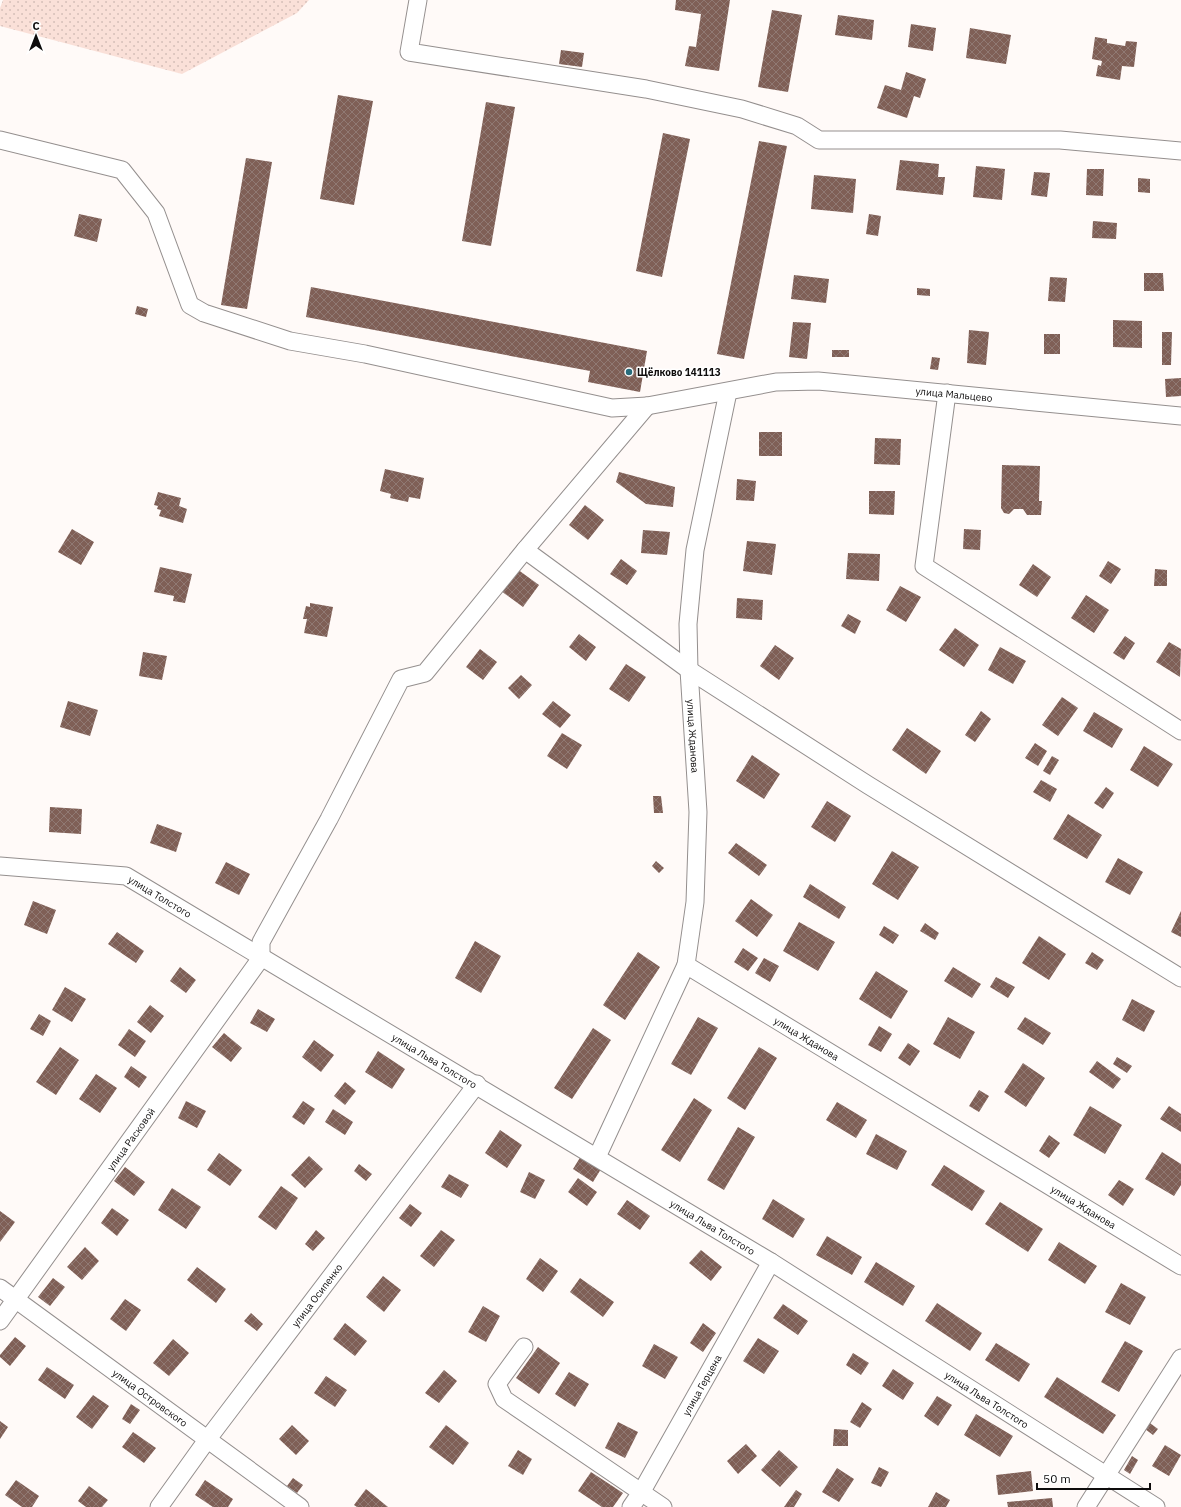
<svg xmlns="http://www.w3.org/2000/svg" width="1181" height="1507" font-family="'IBM Plex Sans',sans-serif">
	<style>
		.grass { fill: url(#grass-dots) }
		.building { fill: url(#building-cross-hatch) }
		.lines { fill: none; stroke-linecap: round; stroke-linejoin: round }
		.minor-casing { stroke: #948f8e; stroke-width: 19 }
		.minor { stroke: #fff; stroke-width: 17 }
		.poi-dot { fill: #276c7c; stroke: #fff; stroke-width: 1.5 }
		.labels { text-anchor: middle; dominant-baseline: central; stroke-width: 3; stroke-linejoin: round; paint-order: stroke }
		.poi-label { font-size: 10px; font-weight: bold; fill: #0e0c0c; stroke: #fff; text-anchor: start }
		.street-label { font-size: 10px; fill: #0e0c0c; stroke: #fff }
	</style>
	<defs>
		<pattern id="grass-dots" width="8" height="8" patternUnits="userSpaceOnUse"><rect width="8" height="8" fill="#fae0d8"/><path d="M2 2h.1M6 6h.1" fill="none" stroke="#d5bfb8" stroke-width="1.8" stroke-linecap="round"/></pattern>
		<pattern id="building-cross-hatch" width="8" height="8" patternUnits="userSpaceOnUse"><rect width="8" height="8" fill="#7f5f56"/><path d="M0 0l8 8M0 8l8-8" fill="none" stroke="#907973"/></pattern>
	</defs>
	<rect width="100%" height="100%" fill="#fffaf8"/>
	<path class="grass" d="M 3,0 L 309,0 L 297,13 L 182,74 L 0,26 L 0,8 Z"/>
	<path class="building" d="M 676,0 L 730,0 L 719,71 L 685,66 L 689,46 L 696,47 L 701,14 L 675,10 Z
		M 772,10 L 802,15 L 788,92 L 758,87 Z
		M 838,15 L 874,20 L 872,40 L 835,35 Z
		M 911,24 L 936,28 L 933,51 L 908,47 Z
		M 970,28 L 1011,35 L 1006,64 L 966,58 Z
		M 1095,37 L 1107,39 L 1107,43 L 1125,46 L 1126,41 L 1137,42 L 1134,67 L 1122,66 L 1120,80 L 1096,76 L 1098,65 L 1101,66 L 1102,61 L 1092,59 Z
		M 561,50 L 584,53 L 582,67 L 559,64 Z
		M 906,72 L 926,79 L 920,98 L 914,96 L 907,118 L 877,108 L 885,85 L 901,90 Z
		M 338,95 L 373,101 L 354,205 L 320,199 Z
		M 486,102 L 515,107 L 491,246 L 462,241 Z
		M 663,133 L 690,139 L 662,277 L 636,271 Z
		M 759,141 L 787,146 L 744,359 L 717,354 Z
		M 246,158 L 272,162 L 247,309 L 221,305 Z
		M 900,160 L 939,164 L 938,177 L 945,177 L 943,195 L 896,190 Z
		M 976,166 L 1005,169 L 1002,200 L 973,197 Z
		M 1087,169 L 1104,169 L 1103,196 L 1086,195 Z
		M 1034,172 L 1050,173 L 1047,197 L 1031,195 Z
		M 814,175 L 856,179 L 853,213 L 811,209 Z
		M 1138,178 L 1150,179 L 1150,193 L 1138,192 Z
		M 79,214 L 102,219 L 97,242 L 74,236 Z
		M 869,214 L 881,216 L 878,236 L 866,234 Z
		M 1093,221 L 1117,223 L 1116,239 L 1092,238 Z
		M 1144,273 L 1163,273 L 1164,291 L 1144,291 Z
		M 794,275 L 829,279 L 826,303 L 791,299 Z
		M 1050,277 L 1067,278 L 1065,302 L 1048,301 Z
		M 311,287 L 647,351 L 640,392 L 588,382 L 590,371 L 306,317 Z
		M 917,288 L 930,289 L 930,296 L 917,295 Z
		M 137,306 L 148,309 L 146,317 L 135,314 Z
		M 1113,320 L 1142,321 L 1142,348 L 1113,347 Z
		M 793,322 L 811,323 L 807,359 L 789,357 Z
		M 969,330 L 989,332 L 986,365 L 967,363 Z
		M 1162,332 L 1172,332 L 1171,365 L 1162,365 Z
		M 1044,334 L 1060,334 L 1060,354 L 1044,354 Z
		M 832,350 L 849,350 L 849,357 L 832,357 Z
		M 932,357 L 940,358 L 938,370 L 930,369 Z
		M 1181,378 L 1181,396 L 1166,397 L 1165,379 Z
		M 759,432 L 782,432 L 782,456 L 759,456 Z
		M 875,438 L 901,439 L 900,465 L 874,464 Z
		M 1002,465 L 1040,466 L 1039,501 L 1042,501 L 1041,515 L 1027,515 L 1023,509 L 1014,509 L 1009,514 L 1004,513 L 1001,508 Z
		M 385,469 L 424,478 L 420,499 L 409,497 L 408,502 L 390,498 L 391,494 L 380,491 Z
		M 619,472 L 675,487 L 673,507 L 646,504 L 616,482 Z
		M 737,479 L 756,481 L 754,501 L 736,500 Z
		M 869,491 L 895,491 L 894,515 L 869,514 Z
		M 158,492 L 181,498 L 179,506 L 187,509 L 183,523 L 159,516 L 161,510 L 157,509 L 158,506 L 154,505 Z
		M 585,505 L 604,520 L 588,540 L 569,525 Z
		M 72,529 L 94,542 L 81,565 L 58,552 Z
		M 964,529 L 981,530 L 980,550 L 963,549 Z
		M 643,530 L 670,532 L 667,555 L 641,553 Z
		M 747,541 L 776,544 L 772,575 L 743,571 Z
		M 848,553 L 880,554 L 879,581 L 846,579 Z
		M 621,559 L 637,571 L 627,585 L 610,574 Z
		M 1108,561 L 1121,569 L 1111,584 L 1099,576 Z
		M 1033,564 L 1051,577 L 1037,597 L 1019,585 Z
		M 160,567 L 192,574 L 185,603 L 173,601 L 174,596 L 154,592 Z
		M 517,569 L 539,585 L 523,607 L 501,591 Z
		M 1155,569 L 1167,570 L 1167,586 L 1154,586 Z
		M 900,586 L 921,597 L 906,622 L 886,610 Z
		M 1086,595 L 1109,610 L 1094,633 L 1071,618 Z
		M 737,598 L 763,600 L 762,620 L 736,618 Z
		M 310,603 L 333,607 L 327,637 L 304,633 L 307,619 L 303,619 L 306,606 L 310,607 Z
		M 848,614 L 861,621 L 855,634 L 841,626 Z
		M 955,628 L 979,645 L 964,667 L 939,650 Z
		M 579,634 L 596,647 L 586,661 L 569,647 Z
		M 1125,636 L 1135,643 L 1124,660 L 1113,653 Z
		M 1169,642 L 1181,649 L 1180,677 L 1156,662 Z
		M 775,645 L 794,658 L 779,680 L 760,666 Z
		M 1000,647 L 1026,661 L 1013,684 L 988,670 Z
		M 480,649 L 497,662 L 483,680 L 466,667 Z
		M 143,652 L 167,656 L 162,680 L 139,676 Z
		M 626,664 L 646,677 L 629,702 L 609,689 Z
		M 521,675 L 532,685 L 519,699 L 508,688 Z
		M 1062,697 L 1078,708 L 1058,736 L 1042,725 Z
		M 68,701 L 98,710 L 90,736 L 60,727 Z
		M 553,701 L 571,715 L 560,728 L 542,714 Z
		M 981,711 L 991,719 L 975,742 L 965,735 Z
		M 1094,712 L 1123,729 L 1112,748 L 1083,731 Z
		M 907,728 L 941,751 L 926,774 L 892,750 Z
		M 562,733 L 582,745 L 567,769 L 547,756 Z
		M 1035,743 L 1047,751 L 1038,766 L 1025,758 Z
		M 1144,746 L 1173,764 L 1158,787 L 1130,770 Z
		M 752,755 L 780,774 L 764,799 L 736,781 Z
		M 1052,756 L 1059,760 L 1050,775 L 1043,771 Z
		M 1041,780 L 1057,789 L 1050,802 L 1033,792 Z
		M 1106,787 L 1114,793 L 1103,809 L 1094,803 Z
		M 653,796 L 661,796 L 663,813 L 654,813 Z
		M 827,801 L 851,816 L 835,842 L 811,827 Z
		M 50,807 L 82,809 L 81,834 L 49,832 Z
		M 1068,814 L 1102,835 L 1087,859 L 1053,839 Z
		M 157,824 L 182,833 L 176,852 L 150,843 Z
		M 736,843 L 767,865 L 759,876 L 728,853 Z
		M 892,851 L 919,867 L 898,900 L 872,884 Z
		M 1118,858 L 1143,872 L 1130,895 L 1105,882 Z
		M 656,861 L 664,868 L 659,873 L 652,866 Z
		M 226,862 L 250,874 L 239,895 L 215,883 Z
		M 810,884 L 846,907 L 839,919 L 803,897 Z
		M 751,899 L 773,915 L 757,937 L 735,921 Z
		M 33,901 L 56,910 L 47,934 L 24,925 Z
		M 1181,911 L 1181,937 L 1171,932 Z
		M 799,922 L 835,942 L 818,971 L 783,951 Z
		M 925,923 L 939,933 L 935,940 L 920,931 Z
		M 884,926 L 899,935 L 893,944 L 879,935 Z
		M 117,932 L 144,951 L 136,963 L 108,944 Z
		M 1039,936 L 1066,954 L 1049,980 L 1022,963 Z
		M 475,941 L 501,956 L 481,993 L 455,978 Z
		M 743,948 L 758,958 L 748,971 L 734,962 Z
		M 638,952 L 660,967 L 625,1020 L 603,1005 Z
		M 1092,952 L 1104,960 L 1097,970 L 1085,963 Z
		M 764,958 L 779,966 L 770,982 L 755,973 Z
		M 180,967 L 196,980 L 186,993 L 170,981 Z
		M 953,967 L 981,984 L 972,998 L 944,981 Z
		M 876,971 L 908,991 L 891,1019 L 859,999 Z
		M 996,977 L 1015,987 L 1008,998 L 990,987 Z
		M 65,987 L 86,999 L 72,1022 L 52,1010 Z
		M 1132,999 L 1155,1011 L 1144,1032 L 1122,1020 Z
		M 150,1005 L 164,1016 L 151,1033 L 137,1022 Z
		M 258,1009 L 275,1019 L 267,1032 L 250,1023 Z
		M 39,1014 L 51,1021 L 43,1036 L 30,1029 Z
		M 698,1017 L 718,1028 L 691,1075 L 671,1064 Z
		M 948,1017 L 975,1032 L 960,1059 L 933,1044 Z
		M 1025,1017 L 1051,1033 L 1043,1045 L 1017,1029 Z
		M 879,1026 L 892,1034 L 881,1052 L 868,1045 Z
		M 593,1028 L 611,1040 L 572,1099 L 554,1088 Z
		M 129,1029 L 146,1041 L 135,1057 L 118,1045 Z
		M 224,1033 L 242,1048 L 231,1062 L 212,1047 Z
		M 314,1040 L 334,1055 L 321,1072 L 302,1057 Z
		M 908,1043 L 920,1051 L 910,1066 L 898,1058 Z
		M 60,1047 L 79,1060 L 56,1095 L 36,1082 Z
		M 759,1047 L 777,1058 L 745,1110 L 727,1098 Z
		M 378,1051 L 405,1069 L 392,1089 L 365,1072 Z
		M 1117,1057 L 1132,1066 L 1127,1073 L 1113,1064 Z
		M 1097,1061 L 1121,1079 L 1113,1089 L 1089,1072 Z
		M 1023,1063 L 1045,1078 L 1026,1107 L 1004,1092 Z
		M 131,1066 L 147,1077 L 139,1088 L 124,1077 Z
		M 96,1074 L 117,1088 L 100,1113 L 79,1099 Z
		M 345,1082 L 356,1091 L 345,1105 L 334,1096 Z
		M 979,1090 L 989,1096 L 979,1112 L 969,1106 Z
		M 694,1098 L 712,1110 L 680,1162 L 661,1150 Z
		M 186,1101 L 206,1111 L 197,1128 L 178,1118 Z
		M 303,1101 L 315,1109 L 304,1125 L 292,1117 Z
		M 837,1102 L 867,1120 L 856,1138 L 826,1120 Z
		M 1090,1106 L 1122,1125 L 1105,1154 L 1073,1135 Z
		M 1169,1106 L 1181,1114 L 1181,1132 L 1160,1119 Z
		M 333,1109 L 353,1122 L 345,1135 L 325,1122 Z
		M 738,1127 L 755,1137 L 724,1190 L 707,1180 Z
		M 500,1130 L 522,1145 L 507,1168 L 485,1153 Z
		M 876,1134 L 907,1151 L 897,1170 L 866,1154 Z
		M 1049,1135 L 1060,1143 L 1049,1158 L 1039,1151 Z
		M 1162,1152 L 1181,1164 L 1181,1185 L 1174,1196 L 1145,1179 Z
		M 219,1153 L 242,1170 L 230,1186 L 207,1170 Z
		M 309,1156 L 323,1169 L 305,1188 L 291,1175 Z
		M 581,1156 L 601,1169 L 593,1182 L 573,1169 Z
		M 359,1164 L 372,1174 L 366,1181 L 354,1171 Z
		M 944,1165 L 985,1191 L 972,1211 L 931,1185 Z
		M 125,1167 L 145,1182 L 134,1196 L 114,1181 Z
		M 529,1172 L 545,1180 L 535,1199 L 520,1192 Z
		M 449,1174 L 469,1185 L 461,1198 L 441,1187 Z
		M 578,1178 L 597,1192 L 587,1206 L 568,1192 Z
		M 1119,1180 L 1134,1189 L 1123,1206 L 1108,1195 Z
		M 281,1186 L 298,1198 L 276,1230 L 258,1217 Z
		M 172,1188 L 201,1207 L 186,1229 L 158,1210 Z
		M 773,1199 L 805,1219 L 793,1238 L 762,1219 Z
		M 627,1200 L 650,1216 L 640,1230 L 617,1214 Z
		M 1000,1202 L 1043,1229 L 1028,1252 L 985,1224 Z
		M 410,1204 L 422,1213 L 411,1227 L 399,1218 Z
		M 112,1208 L 129,1220 L 117,1236 L 101,1223 Z
		M 0,1211 L 15,1222 L 0,1242 Z
		M 316,1230 L 325,1238 L 313,1251 L 305,1244 Z
		M 441,1230 L 455,1240 L 434,1267 L 420,1256 Z
		M 827,1236 L 862,1257 L 852,1275 L 816,1255 Z
		M 1059,1242 L 1097,1266 L 1085,1284 L 1048,1260 Z
		M 85,1247 L 99,1261 L 82,1280 L 67,1267 Z
		M 701,1250 L 722,1267 L 711,1281 L 689,1263 Z
		M 540,1258 L 558,1271 L 543,1292 L 526,1279 Z
		M 876,1262 L 915,1286 L 903,1306 L 864,1282 Z
		M 197,1267 L 226,1289 L 216,1303 L 187,1280 Z
		M 383,1276 L 401,1290 L 384,1312 L 366,1297 Z
		M 53,1278 L 65,1287 L 50,1306 L 38,1297 Z
		M 580,1278 L 614,1302 L 603,1317 L 570,1292 Z
		M 1121,1283 L 1146,1297 L 1130,1325 L 1105,1312 Z
		M 125,1299 L 141,1310 L 126,1331 L 110,1319 Z
		M 937,1303 L 982,1333 L 970,1351 L 925,1321 Z
		M 783,1304 L 808,1321 L 798,1335 L 773,1318 Z
		M 483,1306 L 500,1316 L 486,1342 L 468,1332 Z
		M 251,1313 L 263,1324 L 257,1331 L 244,1321 Z
		M 345,1323 L 367,1341 L 355,1356 L 333,1339 Z
		M 703,1323 L 716,1333 L 703,1352 L 690,1343 Z
		M 15,1337 L 26,1346 L 10,1366 L 0,1357 L 0,1355 Z
		M 758,1338 L 779,1351 L 764,1374 L 743,1361 Z
		M 173,1339 L 189,1353 L 169,1376 L 153,1363 Z
		M 1125,1341 L 1143,1351 L 1119,1392 L 1101,1382 Z
		M 996,1343 L 1030,1364 L 1019,1382 L 985,1360 Z
		M 654,1344 L 678,1357 L 665,1379 L 642,1366 Z
		M 538,1347 L 560,1363 L 539,1394 L 516,1378 Z
		M 853,1353 L 869,1363 L 861,1375 L 846,1365 Z
		M 47,1367 L 74,1385 L 65,1399 L 38,1380 Z
		M 893,1369 L 914,1383 L 903,1400 L 882,1386 Z
		M 444,1370 L 457,1381 L 439,1403 L 425,1393 Z
		M 569,1372 L 589,1384 L 575,1407 L 555,1394 Z
		M 326,1376 L 347,1390 L 335,1407 L 314,1393 Z
		M 1057,1377 L 1116,1415 L 1103,1434 L 1044,1397 Z
		M 93,1395 L 109,1406 L 92,1429 L 76,1417 Z
		M 937,1396 L 952,1405 L 938,1426 L 924,1416 Z
		M 862,1402 L 872,1409 L 860,1428 L 850,1422 Z
		M 131,1404 L 140,1410 L 130,1424 L 122,1419 Z
		M 976,1414 L 1013,1436 L 1000,1457 L 964,1435 Z
		M 0,1421 L 8,1427 L 0,1439 Z
		M 618,1422 L 638,1432 L 625,1458 L 605,1448 Z
		M 1150,1423 L 1158,1429 L 1153,1435 L 1145,1429 Z
		M 292,1425 L 309,1441 L 296,1455 L 279,1439 Z
		M 446,1425 L 469,1443 L 453,1465 L 429,1447 Z
		M 834,1429 L 848,1430 L 848,1446 L 833,1446 Z
		M 133,1432 L 156,1448 L 144,1463 L 122,1447 Z
		M 746,1444 L 757,1456 L 738,1474 L 727,1461 Z
		M 1165,1445 L 1181,1455 L 1169,1476 L 1152,1466 Z
		M 518,1450 L 532,1459 L 523,1475 L 508,1466 Z
		M 779,1450 L 798,1467 L 780,1487 L 761,1470 Z
		M 1132,1456 L 1138,1460 L 1130,1474 L 1124,1470 Z
		M 879,1467 L 889,1472 L 881,1487 L 871,1483 Z
		M 837,1468 L 854,1479 L 839,1502 L 822,1492 Z
		M 1031,1471 L 1033,1491 L 998,1495 L 996,1475 Z
		M 591,1472 L 623,1493 L 613,1507 L 602,1507 L 578,1491 Z
		M 293,1478 L 303,1485 L 297,1493 L 287,1486 Z
		M 16,1480 L 39,1496 L 32,1507 L 22,1507 L 5,1495 Z
		M 205,1480 L 233,1499 L 228,1507 L 213,1507 L 195,1495 Z
		M 89,1486 L 108,1500 L 102,1507 L 86,1507 L 78,1501 Z
		M 366,1489 L 388,1507 L 357,1507 L 354,1505 Z
		M 796,1490 L 802,1494 L 794,1507 L 784,1507 Z
		M 936,1492 L 950,1500 L 946,1507 L 928,1507 Z
		M 1052,1498 L 1053,1507 L 1008,1507 L 1007,1502 Z"/>
	<g class="lines">
		<g class="minor-casing">
			<g id="minor">
				<path d="M 418,0 L 409,52 L 646,89 L 742,109 L 797,126 L 819,140 L 1060,140 L 1181,151"/>
				<path id="s1" d="M 0,140 L 122,170 L 156,213 L 190,305 L 204,313 L 290,341 L 365,354 L 612,408 L 647,406 L 776,382 L 818,381 L 1181,416"/>
				<path id="s2" d="M 728,392 L 695,550 L 688,624 L 689,670 L 698,812 L 695,902 L 686,965 L 1181,1266"/>
				<path d="M 947,393 L 924,566 L 1181,731"/>
				<path d="M 525,550 L 689,670 L 868,785 L 1181,978"/>
				<path id="s3" d="M 0,866 L 126,876 L 771,1262 L 1156,1507"/>
				<path d="M 261,958 L 261,942 L 329,819 L 401,679 L 425,673 L 525,550 L 647,406"/>
				<path d="M 597,1157 L 686,965"/>
				<path id="s4" d="M 0,1288 L 300,1507"/>
				<path id="s5" d="M 0,1321 L 261,958"/>
				<path d="M 524,1347 L 497,1384 L 504,1399 L 663,1507"/>
				<path id="s6" d="M 159,1507 L 207,1440 L 477,1084"/>
				<path id="s7" d="M 631,1507 L 642,1491 L 771,1262"/>
				<path d="M 1086,1507 L 1181,1358"/>
			</g>
		</g>
		<use href="#minor" class="minor"/>
	</g>
	<circle class="poi-dot" cx="629" cy="372" r="4"/>
	<g class="labels">
		<g class="poi-label">
			<text x="637" y="372">Щёлково 141113</text>
		</g>
		<g class="street-label">
			<text stroke="none"><textPath href="#s1" startOffset="1059">улица Мальцево</textPath></text>
			<text stroke="none"><textPath href="#s2" startOffset="348">улица Жданова</textPath></text>
			<text stroke="none"><textPath href="#s3" startOffset="166">улица Толстого</textPath></text>
			<text stroke="none"><textPath href="#s2" startOffset="719">улица Жданова</textPath></text>
			<text stroke="none"><textPath href="#s3" startOffset="486">улица Льва Толстого</textPath></text>
			<text stroke="none"><textPath href="#s5" startOffset="224">улица Расковой</textPath></text>
			<text stroke="none"><textPath href="#s2" startOffset="1043">улица Жданова</textPath></text>
			<text stroke="none"><textPath href="#s3" startOffset="810">улица Льва Толстого</textPath></text>
			<text stroke="none"><textPath href="#s6" startOffset="264">улица Осипенко</textPath></text>
			<text stroke="none"><textPath href="#s7" startOffset="141">улица Герцена</textPath></text>
			<text stroke="none"><textPath href="#s4" startOffset="186">улица Островского</textPath></text>
			<text stroke="none"><textPath href="#s3" startOffset="1134">улица Льва Толстого</textPath></text>
		</g>
	</g>
	<g transform="translate(36 36)" stroke="#ffffff" stroke-width="3" paint-order="stroke">
	<path d="M0-3L7 15L0 10L-7 15Z" fill="#0e0c0c"/>
	<text y="-6" font-size="11" font-weight="bold" text-anchor="middle" fill="#0e0c0c">С</text>
	</g>
	<path d="M1037 1483v6h113v-6" fill="none" stroke="#0e0c0c" stroke-width="2"/>
	<text x="1043" y="1483" font-size="12" fill="#0e0c0c" stroke="#ffffff" stroke-width="3" paint-order="stroke">50 m</text>
</svg>
